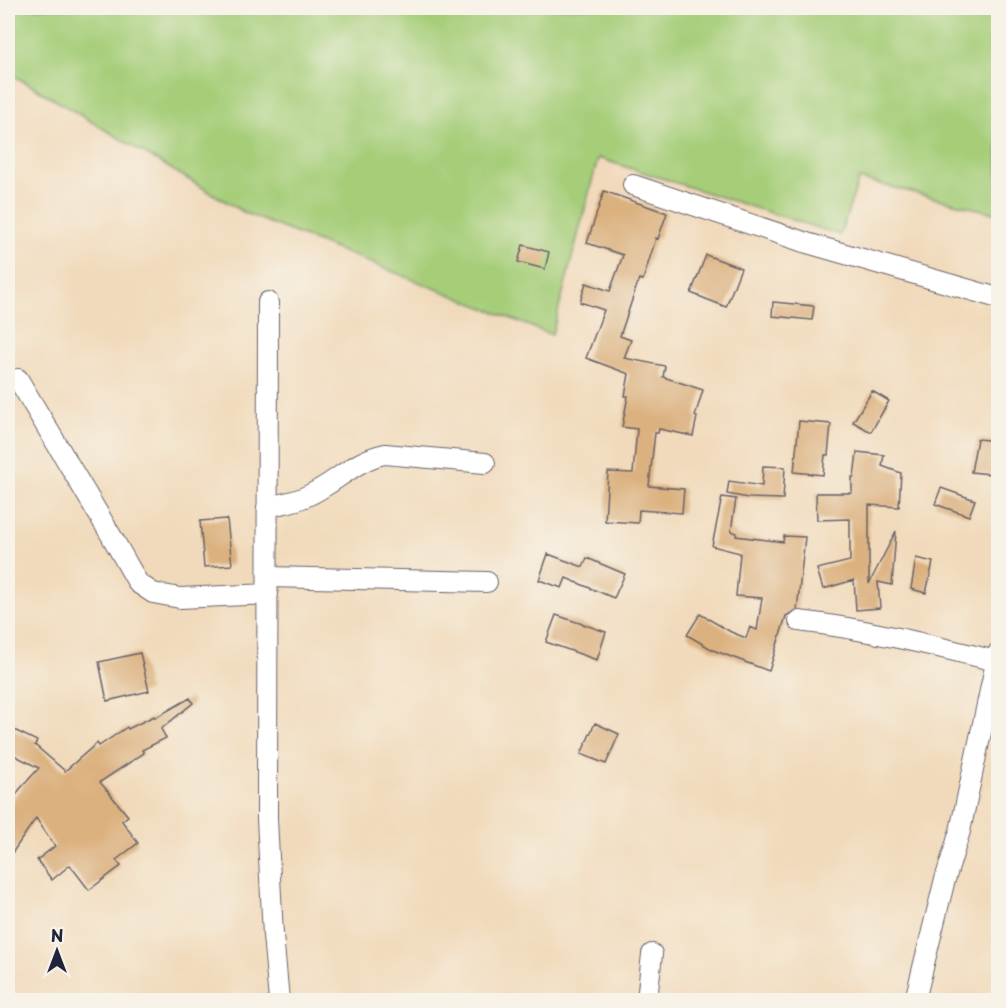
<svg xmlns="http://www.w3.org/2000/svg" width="1006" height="1008" font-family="'Playpen Sans',sans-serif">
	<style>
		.green { fill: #a6ce79; stroke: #64785a; stroke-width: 1.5 }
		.building { fill: #dbb17f }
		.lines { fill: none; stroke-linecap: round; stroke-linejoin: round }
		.street-casing { stroke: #6a6268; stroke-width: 22 }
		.street { stroke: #fff; stroke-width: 20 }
	</style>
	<rect width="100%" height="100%" fill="#f7f3e8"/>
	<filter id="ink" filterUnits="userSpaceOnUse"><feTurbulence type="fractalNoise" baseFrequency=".0167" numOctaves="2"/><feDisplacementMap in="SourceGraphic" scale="12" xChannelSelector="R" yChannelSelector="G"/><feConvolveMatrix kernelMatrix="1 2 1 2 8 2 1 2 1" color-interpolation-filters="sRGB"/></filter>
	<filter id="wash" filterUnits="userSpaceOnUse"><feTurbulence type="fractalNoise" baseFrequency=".008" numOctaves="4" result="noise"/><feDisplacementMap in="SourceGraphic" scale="24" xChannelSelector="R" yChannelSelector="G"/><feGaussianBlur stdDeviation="1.35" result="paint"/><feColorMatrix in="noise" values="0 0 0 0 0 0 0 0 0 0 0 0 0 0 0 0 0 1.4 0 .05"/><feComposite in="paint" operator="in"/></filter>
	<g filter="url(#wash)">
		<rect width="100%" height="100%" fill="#f1dabb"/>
		<path class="green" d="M 8,8 L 998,8 L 998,214 L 859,179 L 840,235 L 598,158 L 552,335 L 245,213 L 8,72 Z"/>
		<g id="blocks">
			<path class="building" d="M 604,191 L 667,213 L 658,239 L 656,238 L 643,280 L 639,279 L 620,336 L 631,340 L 624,358 L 665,366 L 663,377 L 703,390 L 695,416 L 697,417 L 693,436 L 659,429 L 658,433 L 655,433 L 649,486 L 684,489 L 682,513 L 639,510 L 638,523 L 605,521 L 608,472 L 633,473 L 637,429 L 622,427 L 628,396 L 625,396 L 629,374 L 586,358 L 604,310 L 580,302 L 586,283 L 610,291 L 623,255 L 587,243 Z
				M 523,245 L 549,252 L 545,269 L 518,262 Z
				M 706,255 L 741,268 L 726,307 L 691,293 Z
				M 773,302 L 814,306 L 812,320 L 772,316 Z
				M 872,391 L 889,401 L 871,432 L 853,422 Z
				M 799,421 L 831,424 L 828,455 L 825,455 L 823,475 L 794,472 Z
				M 977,439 L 999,441 L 999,475 L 971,472 Z
				M 857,452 L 884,455 L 882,466 L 901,473 L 899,507 L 869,505 L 869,584 L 896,531 L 892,585 L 878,582 L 880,608 L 856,610 L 854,580 L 823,589 L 817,569 L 850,561 L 850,519 L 817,520 L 816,493 L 852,493 L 852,477 L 854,477 Z
				M 763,466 L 785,467 L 783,499 L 748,498 L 727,494 L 729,481 L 762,486 Z
				M 941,488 L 975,500 L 969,516 L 935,504 Z
				M 722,497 L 736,499 L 731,531 L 737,533 L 736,536 L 783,542 L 784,536 L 805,537 L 797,610 L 786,616 L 769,671 L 713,650 L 687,635 L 700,614 L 731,632 L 746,638 L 750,627 L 757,630 L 762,598 L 736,596 L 740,553 L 712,546 Z
				M 227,519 L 232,565 L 204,567 L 200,521 Z
				M 548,554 L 583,567 L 587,558 L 625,574 L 614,598 L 566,578 L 562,588 L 539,580 Z
				M 916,558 L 933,562 L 926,593 L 911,589 Z
				M 556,615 L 606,632 L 597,660 L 546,642 Z
				M 140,653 L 149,691 L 107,701 L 99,662 Z
				M 190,698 L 193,703 L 161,729 L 166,738 L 142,750 L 144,753 L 100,782 L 128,816 L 122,821 L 138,843 L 116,860 L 121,866 L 89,890 L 70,865 L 52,880 L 37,860 L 55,846 L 36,818 L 8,859 L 8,807 L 20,789 L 39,768 L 8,752 L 8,727 L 37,741 L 35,745 L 65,771 L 97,743 L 99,746 L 127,727 L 128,729 L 154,716 L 155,718 Z
				M 595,723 L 619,734 L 606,764 L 581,754 Z"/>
		</g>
	</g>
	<g filter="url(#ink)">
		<use href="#blocks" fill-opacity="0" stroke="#6a6268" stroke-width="1.5"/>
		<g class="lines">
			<g class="street-casing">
				<path id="street" d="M 633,185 L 807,243 L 998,298
					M 268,302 L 267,819 L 273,935 L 279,1000
					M 18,379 L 112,537 L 138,583 L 153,593 L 180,598 L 268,594
					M 267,507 C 280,504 295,502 307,496 C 335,484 354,460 385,454 L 485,463
					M 268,577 L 487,582
					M 799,621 C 867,629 931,645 996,661
					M 647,1000 L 652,954
					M 915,1000 L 944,883 L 960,831 L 998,653"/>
			</g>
			<use href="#street" class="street"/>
		</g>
	</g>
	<rect width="1006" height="1008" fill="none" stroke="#f7f3e8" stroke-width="30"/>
	<g transform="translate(57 951)" stroke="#f7f3e8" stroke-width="4.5" paint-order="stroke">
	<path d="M0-4.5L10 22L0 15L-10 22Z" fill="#22223b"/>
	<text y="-9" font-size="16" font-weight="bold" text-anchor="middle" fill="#22223b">N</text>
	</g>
</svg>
